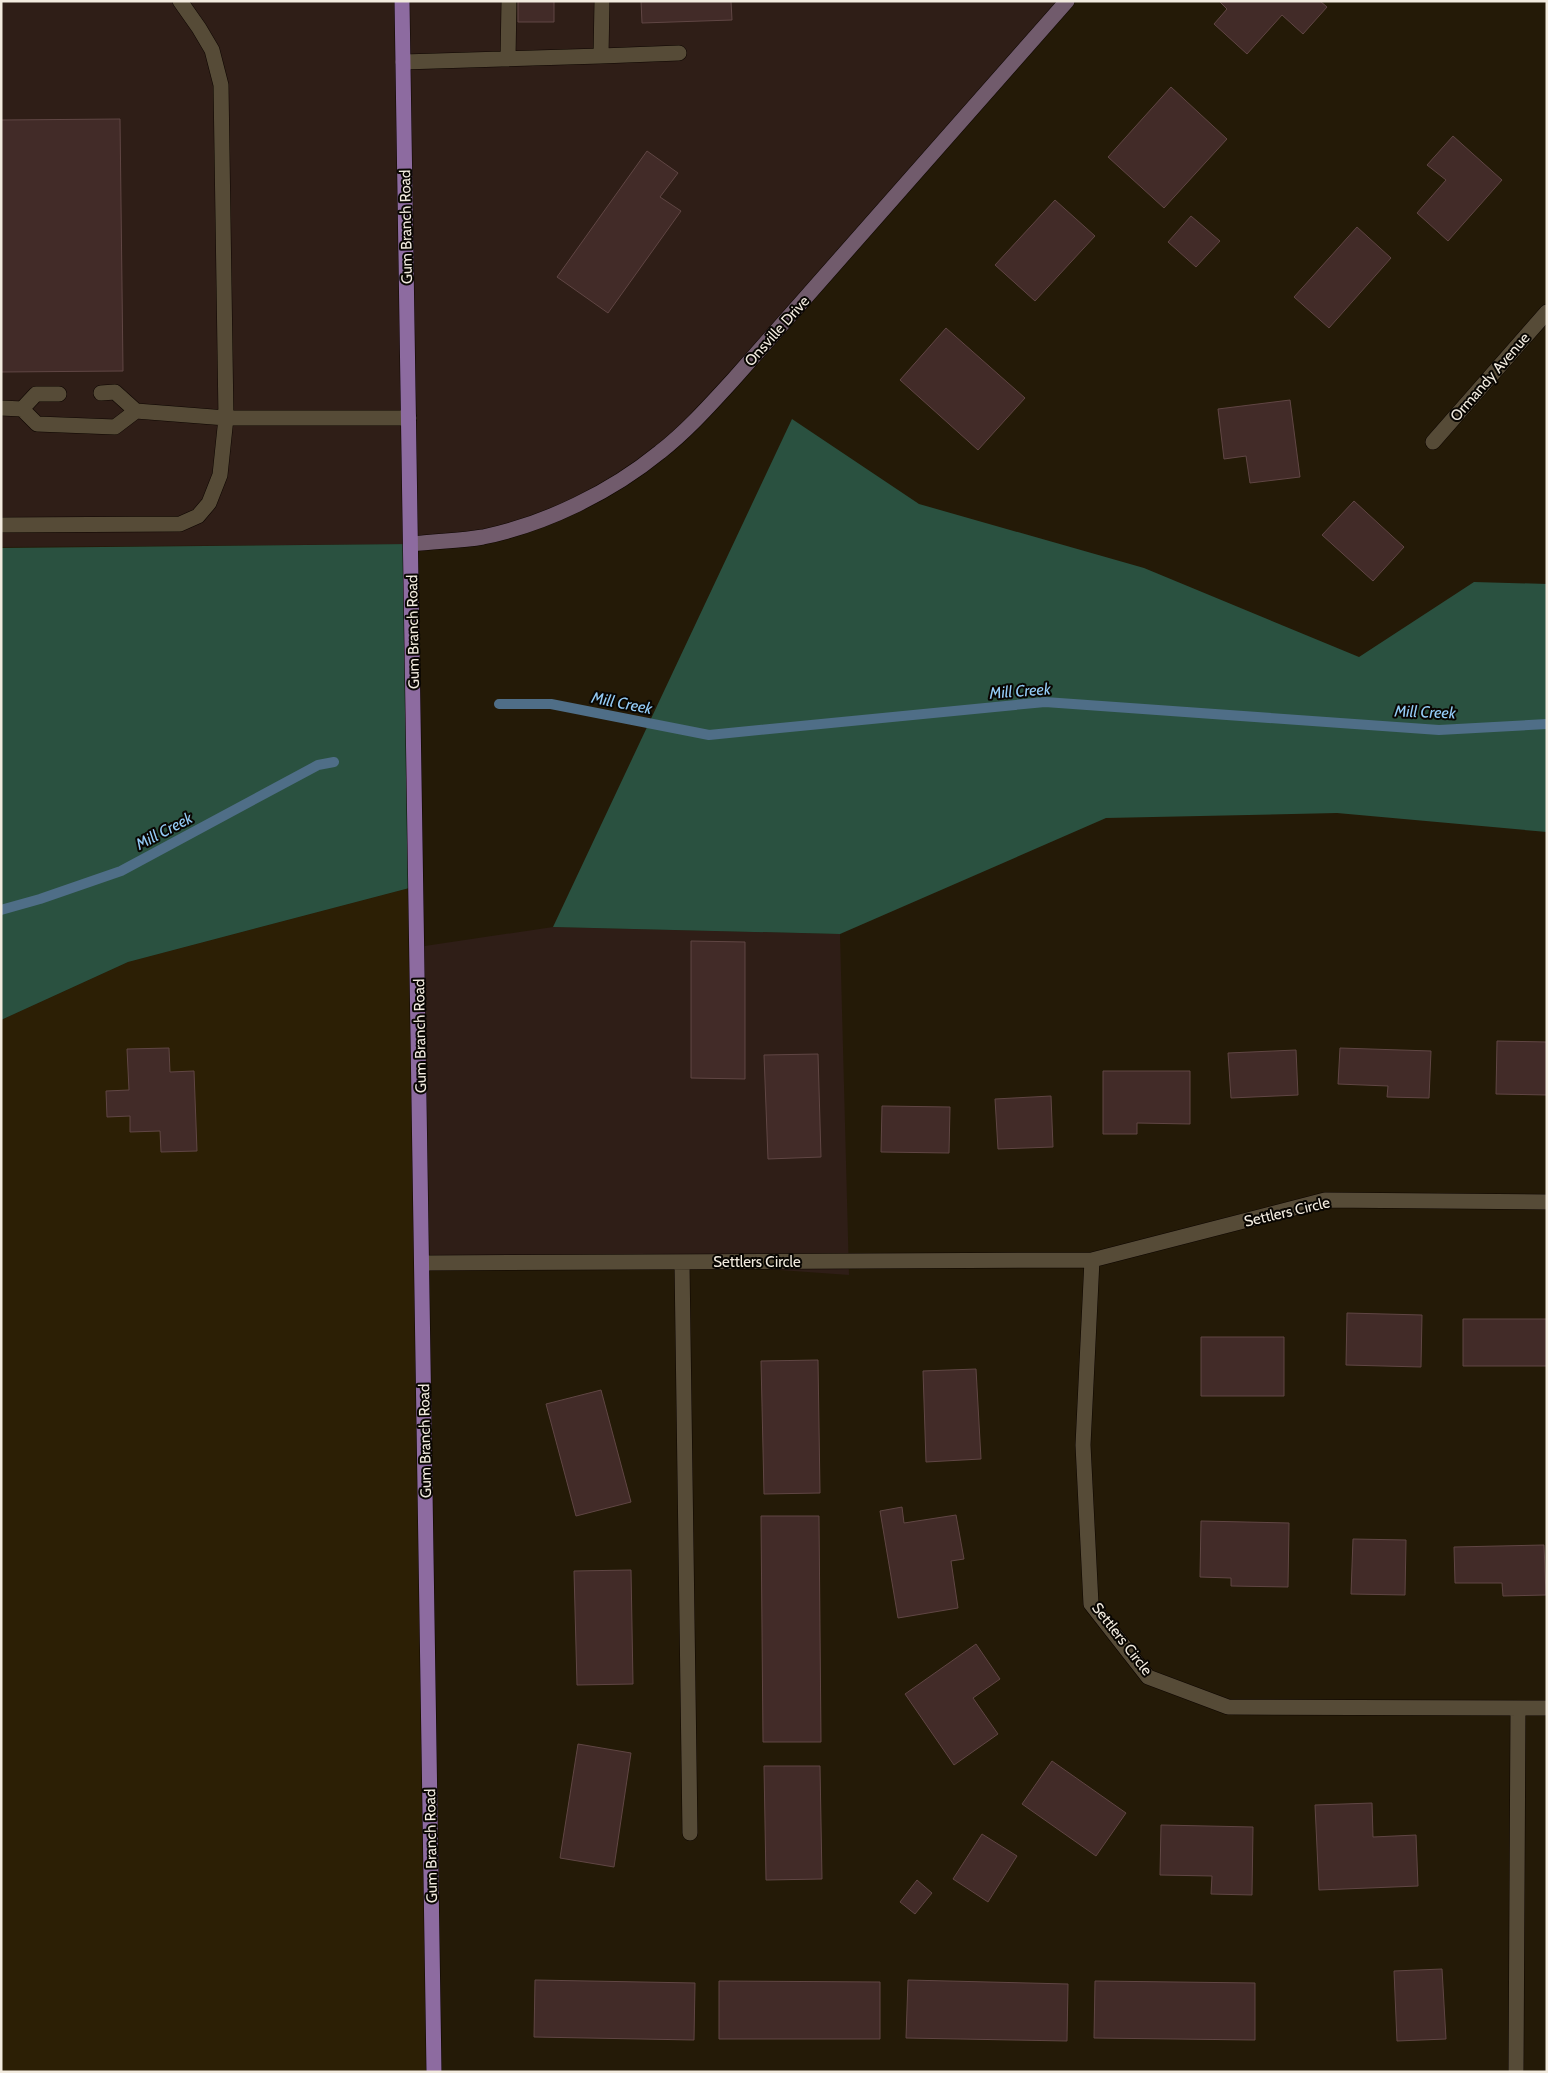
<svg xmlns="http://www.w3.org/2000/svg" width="1548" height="2073" font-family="Cabin,sans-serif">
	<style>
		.commercial { fill: #2f1e17 }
		.built { fill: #2c1f05 }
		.forest { fill: #2a5140 }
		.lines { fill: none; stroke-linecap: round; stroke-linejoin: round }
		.stream { stroke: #4f6e87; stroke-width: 10 }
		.building { fill: #422b28; stroke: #604644 }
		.lane-casing { stroke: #0d0500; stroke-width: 16 }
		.street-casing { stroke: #0d0500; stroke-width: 16 }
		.secondary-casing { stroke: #0d0500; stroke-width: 16 }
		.primary-casing { stroke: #0d0500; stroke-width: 16 }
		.lane { stroke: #564b37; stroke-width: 15 }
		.street { stroke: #564b37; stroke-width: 15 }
		.secondary { stroke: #715b6c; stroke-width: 15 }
		.primary { stroke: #8d6ba0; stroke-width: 15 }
		.labels { text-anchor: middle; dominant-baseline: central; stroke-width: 4; stroke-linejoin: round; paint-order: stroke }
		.street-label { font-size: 15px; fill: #f2ebdf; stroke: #090602 }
		.water-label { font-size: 16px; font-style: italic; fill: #94cbf6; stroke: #090602 }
	</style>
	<rect width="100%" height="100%" fill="#241a07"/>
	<path class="commercial" d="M 1,1 L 1067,1 L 660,452 L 530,524 L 412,544 L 1,547 Z
		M 553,927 L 840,934 L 849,1275 L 682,1263 L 423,1263 L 418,947 Z"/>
	<path class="built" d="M 417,886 L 434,2072 L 1,2072 L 1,1020 L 128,962 Z"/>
	<path class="forest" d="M 792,419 L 919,504 L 1144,568 L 1359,657 L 1474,582 L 1547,584 L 1547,832 L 1337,813 L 1106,818 L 840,934 L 553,927 Z
		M 412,544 L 417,886 L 128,962 L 1,1020 L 1,548 Z"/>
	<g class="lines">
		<path class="stream" d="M 499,704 L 551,704 L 709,735 L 1045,702 L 1439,730 L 1547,724
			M 1,910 L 40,899 L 121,871 L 318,765 L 334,762"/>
	</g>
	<path class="building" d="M 518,1 L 554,1 L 554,22 L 518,22 Z
		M 641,1 L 731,1 L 732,20 L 642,23 Z
		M 1221,1 L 1320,1 L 1327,7 L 1303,34 L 1282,15 L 1247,54 L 1214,24 L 1227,9 L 1220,2 Z
		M 1171,87 L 1227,139 L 1164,208 L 1108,157 Z
		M 120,119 L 123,371 L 1,372 L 1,120 Z
		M 1453,136 L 1502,180 L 1448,241 L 1417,213 L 1446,180 L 1427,165 Z
		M 647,151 L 678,173 L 660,197 L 681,211 L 608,313 L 557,277 Z
		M 1055,200 L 1095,236 L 1035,301 L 995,265 Z
		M 1191,216 L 1220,241 L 1196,267 L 1168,242 Z
		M 1357,227 L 1391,258 L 1329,328 L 1294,297 Z
		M 946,328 L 1025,398 L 978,450 L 900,380 Z
		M 1290,400 L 1300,477 L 1250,483 L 1246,456 L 1224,459 L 1218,409 Z
		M 1354,501 L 1404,547 L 1373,581 L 1322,535 Z
		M 691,941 L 745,942 L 745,1079 L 691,1078 Z
		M 1497,1041 L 1547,1042 L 1547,1095 L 1496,1094 Z
		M 169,1048 L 170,1072 L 194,1071 L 197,1151 L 161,1152 L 160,1131 L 130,1132 L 130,1116 L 107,1117 L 106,1091 L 129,1090 L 127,1049 Z
		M 1340,1048 L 1431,1051 L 1429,1098 L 1387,1097 L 1388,1086 L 1338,1084 Z
		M 1296,1050 L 1298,1095 L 1231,1098 L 1228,1053 Z
		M 818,1054 L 821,1157 L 768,1159 L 764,1055 Z
		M 1103,1071 L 1190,1071 L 1190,1124 L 1137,1123 L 1137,1134 L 1103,1134 Z
		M 1051,1096 L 1053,1147 L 998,1149 L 995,1099 Z
		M 882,1106 L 950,1107 L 949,1153 L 881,1152 Z
		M 1347,1313 L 1422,1315 L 1421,1367 L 1346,1365 Z
		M 1463,1319 L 1547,1319 L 1547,1366 L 1463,1366 Z
		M 1201,1337 L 1284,1337 L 1284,1396 L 1201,1396 Z
		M 818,1360 L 820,1493 L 764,1494 L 761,1361 Z
		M 976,1369 L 981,1459 L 926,1462 L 923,1371 Z
		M 601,1390 L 631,1502 L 576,1516 L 546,1404 Z
		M 902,1507 L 904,1523 L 956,1515 L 964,1559 L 951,1561 L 958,1608 L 898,1618 L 880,1511 Z
		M 761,1516 L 819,1516 L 821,1742 L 763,1742 Z
		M 1201,1521 L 1289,1523 L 1288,1587 L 1231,1586 L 1231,1578 L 1200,1577 Z
		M 1353,1539 L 1406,1540 L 1405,1595 L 1351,1594 Z
		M 1544,1545 L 1546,1595 L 1503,1596 L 1502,1583 L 1455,1583 L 1454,1547 Z
		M 631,1570 L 633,1684 L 577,1685 L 574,1571 Z
		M 976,1644 L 1000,1679 L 973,1698 L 998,1734 L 954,1765 L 905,1694 Z
		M 578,1744 L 631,1753 L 614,1867 L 560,1858 Z
		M 1052,1761 L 1126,1813 L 1096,1856 L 1022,1804 Z
		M 764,1766 L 820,1766 L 822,1879 L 766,1880 Z
		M 1372,1803 L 1373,1837 L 1416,1835 L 1418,1886 L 1319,1890 L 1315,1805 Z
		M 1161,1825 L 1253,1827 L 1252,1895 L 1211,1894 L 1212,1876 L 1160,1875 Z
		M 982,1834 L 1017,1856 L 988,1902 L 953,1879 Z
		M 917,1880 L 932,1893 L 915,1914 L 900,1902 Z
		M 1442,1969 L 1446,2039 L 1397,2041 L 1394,1971 Z
		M 535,1980 L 695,1983 L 694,2040 L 534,2037 Z
		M 908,1980 L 1068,1984 L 1067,2041 L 906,2038 Z
		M 719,1981 L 880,1982 L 880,2039 L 719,2039 Z
		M 1095,1981 L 1255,1983 L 1255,2040 L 1094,2038 Z"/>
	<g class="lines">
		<g class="lane-casing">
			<path id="lane" d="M 601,56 L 679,53
				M 508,59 L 509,1
				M 403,62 L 601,56 L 602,1
				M 101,393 L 115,392 L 136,411 L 226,418 L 409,418
				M 1,408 L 22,409 L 37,424 L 115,427 L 136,411
				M 22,409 L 36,394 L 59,394
				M 1,525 L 180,524 L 198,516 L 209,503 L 220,475 L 226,418 L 221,85 L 212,50 L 199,28 L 180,1"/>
		</g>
		<g class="street-casing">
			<path id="street" d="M 1433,442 L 1547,312
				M 1092,1260 L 1083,1445 L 1091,1604 L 1148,1677 L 1228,1707 L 1547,1708
				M 423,1263 L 1092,1260 L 1325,1200 L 1547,1202
				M 682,1263 L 690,1833
				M 1516,2072 L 1518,1708"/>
		</g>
		<g class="secondary-casing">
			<path id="secondary" d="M 412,544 C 435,541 460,541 483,537 C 546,524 611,492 660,452 C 687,431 710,405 733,380 L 1067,1"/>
		</g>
		<g class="primary-casing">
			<path id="primary" d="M 402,1 L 434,2072"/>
		</g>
		<use href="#lane" class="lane"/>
		<use href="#street" class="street"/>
		<use href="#secondary" class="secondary"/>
		<use href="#primary" class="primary"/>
	</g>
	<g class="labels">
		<g class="street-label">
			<text transform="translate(406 227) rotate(-91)">Gum Branch Road</text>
			<text transform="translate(777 331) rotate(-48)">Onsville Drive</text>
			<text transform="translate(1490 377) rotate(-49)">Ormandy Avenue</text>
			<text transform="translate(413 632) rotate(-91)">Gum Branch Road</text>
			<text transform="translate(420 1036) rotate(-91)">Gum Branch Road</text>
			<text transform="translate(1287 1212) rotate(-13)">Settlers Circle</text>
			<text x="757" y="1262">Settlers Circle</text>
			<text transform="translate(425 1441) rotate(-91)">Gum Branch Road</text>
			<text transform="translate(1122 1639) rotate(52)">Settlers Circle</text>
			<text transform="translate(431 1846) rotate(-91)">Gum Branch Road</text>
		</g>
		<g class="water-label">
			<text transform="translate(1020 691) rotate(-4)">Mill Creek</text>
			<text transform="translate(622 703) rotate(11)">Mill Creek</text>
			<text transform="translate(1425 712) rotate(2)">Mill Creek</text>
			<text transform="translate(164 831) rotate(-28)">Mill Creek</text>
		</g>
	</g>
	<rect width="1548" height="2073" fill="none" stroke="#f2ebdf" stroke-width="5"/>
</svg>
